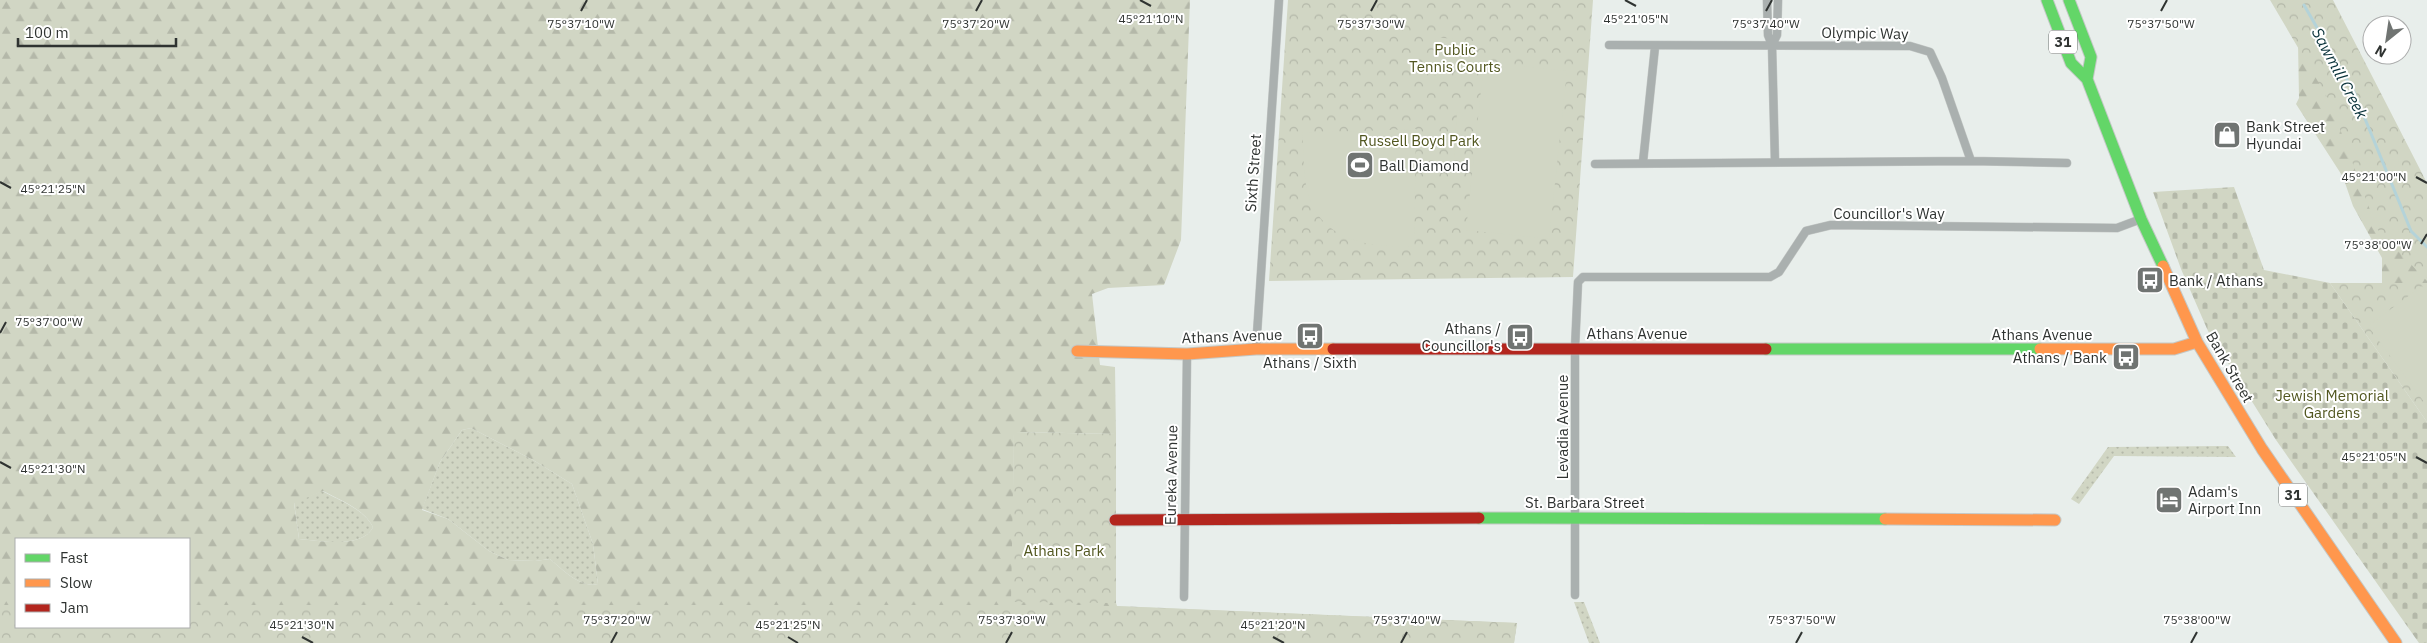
<svg xmlns="http://www.w3.org/2000/svg" width="2427" height="643" font-family="'IBM Plex Sans',sans-serif">
	<style>
		.grass { fill: url(#grass-dots) }
		.forest { fill: url(#forest-firs); fill-rule: evenodd }
		.cemetery { fill: url(#cemetery-stones) }
		.park { fill: url(#park-crowns) }
		.pitch { fill: #d1d6c4 }
		.lines { fill: none; stroke-linecap: round; stroke-linejoin: round }
		.stream { stroke: #b4d3d9; stroke-width: 3 }
		.street-casing { stroke: #c4c8c6; stroke-width: 9 }
		.fast-casing { stroke: #c4c8c6; stroke-width: 13 }
		.slow-casing { stroke: #c4c8c6; stroke-width: 13 }
		.jam-casing { stroke: #c4c8c6; stroke-width: 13 }
		.street { stroke: #aab0af; stroke-width: 8 }
		.fast { stroke: #63d668; stroke-width: 11 }
		.slow { stroke: #ff974d; stroke-width: 11 }
		.jam { stroke: #b3261e; stroke-width: 11 }
		.ticks { fill: none; stroke: #2f3331; stroke-width: 2 }
		.labels { text-anchor: middle; dominant-baseline: central; stroke-width: 4; stroke-linejoin: round; paint-order: stroke }
		.shield { fill: #fff; stroke: #6d706f; stroke-width: 1 }
		.shield-label { font-size: 14px; font-weight: bold; fill: #2f3331 }
		.street-label { font-size: 15px; fill: #2f3331; stroke: #fff }
		.park-label { font-size: 15px; fill: #51561f; stroke: #fff }
		.poi-label { font-size: 15px; fill: #2f3331; stroke: #fff; text-anchor: start }
		.water-label { font-size: 16px; font-style: italic; fill: #09323a; stroke: #fff }
		.ticks-label { font-size: 12px; text-anchor: middle; fill: #2f3331; stroke: #fff; stroke-width: 4; stroke-linejoin: round; paint-order: stroke }
	</style>
	<defs>
		<pattern id="grass-dots" width="8" height="8" patternUnits="userSpaceOnUse" patternTransform="scale(1.25)"><rect width="8" height="8" fill="#d1d6c4"/><path d="M2 2h.1M6 6h.1" fill="none" stroke="#b4b8a9" stroke-width="1.8" stroke-linecap="round"/></pattern>
		<pattern id="forest-firs" width="22" height="20" patternUnits="userSpaceOnUse" patternTransform="scale(1.25)"><rect width="22" height="20" fill="#d1d6c4"/><path d="M5 1l3.5 6h-7zM16 11l3.5 6h-7z" fill="#b4b8a9"/></pattern>
		<pattern id="cemetery-stones" width="16" height="16" patternUnits="userSpaceOnUse" patternTransform="scale(1.25)"><rect width="16" height="16" fill="#d1d6c4"/><path d="M2 7V4a2 2 0 0 1 4 0v3zM10 15v-3a2 2 0 0 1 4 0v3z" fill="#b4b8a9"/></pattern>
		<pattern id="park-crowns" width="20" height="18" patternUnits="userSpaceOnUse" patternTransform="scale(1.25)"><rect width="20" height="18" fill="#d1d6c4"/><path d="M2 6a3 3 0 1 1 6 0M12 15a3 3 0 1 1 6 0" fill="none" stroke="#b4b8a9"/></pattern>
	</defs>
	<rect width="100%" height="100%" fill="#e8eeeb"/>
	<path class="grass" d="M 471,428 L 533,460 L 572,484 L 593,544 L 598,584 C 581,589 562,569 550,559 L 535,561 L 508,560 L 489,551 L 448,519 L 422,509 L 440,462 L 462,430 Z
		M 2228,446 L 2236,457 L 2114,456 L 2079,504 L 2071,499 L 2108,447 Z
		M 322,491 C 339,500 364,509 373,527 C 363,549 319,541 299,539 L 294,502 Z
		M 1574,602 L 1584,602 L 1600,643 L 1589,643 Z"/>
	<path class="forest" d="M 0,0 L 1190,0 L 1181,240 L 1164,285 L 1108,288 L 1092,294 L 1100,365 L 1115,367 L 1116,434 L 1014,432 L 1013,551 L 1116,603 L 1117,606 L 1517,623 L 1514,643 L 306,643 L 272,634 L 0,643 ZM 471,428 L 533,460 L 572,484 L 593,544 L 598,584 C 581,589 562,569 550,559 L 535,561 L 508,560 L 489,551 L 448,519 L 422,510 L 440,462 L 462,430 ZM 323,491 C 340,500 364,509 373,527 C 363,549 319,541 299,539 L 294,503 ZM 16,539 L 189,539 L 189,627 L 16,627 Z
		M 2281,0 L 2427,202 L 2427,298 L 2382,288 L 2382,258 L 2353,206 L 2343,177 L 2296,104 L 2299,98 L 2298,43 Z"/>
	<path class="cemetery" d="M 2234,187 L 2264,270 L 2330,283 L 2427,422 L 2427,643 L 2419,643 L 2276,440 L 2208,331 L 2181,269 L 2153,192 Z"/>
	<path class="park" d="M 1288,0 L 1593,0 L 1573,277 L 1269,281 Z
		M 2270,0 L 2333,0 L 2427,183 L 2427,281 L 2377,229 L 2330,102 Z
		M 2330,283 L 2427,283 L 2427,422 Z
		M 1014,432 L 1116,434 L 1116,603 L 1011,602 Z
		M 0,605 L 16,605 L 16,627 L 189,627 L 189,605 L 1085,605 L 1517,623 L 1514,643 L 0,643 Z"/>
	<path class="pitch" d="M 1436,37 L 1453,39 L 1450,76 L 1432,75 Z
		M 1459,40 L 1476,41 L 1472,79 L 1455,77 Z
		M 1484,62 L 1567,71 L 1549,239 L 1466,230 Z
		M 1457,112 L 1463,113 L 1460,157 L 1454,157 Z
		M 1416,129 L 1414,246 C 1372,248 1324,242 1309,197 C 1303,180 1304,151 1302,133 Z
		M 2422,286 L 2427,292 L 2427,406 L 2368,326 Z"/>
	<g class="lines">
		<path class="stream" d="M 2304,5 L 2354,92 L 2411,231 L 2427,247"/>
		<g class="street-casing">
			<path id="street" d="M 1767,0 L 1768,35 L 1772,45 L 1777,35 L 1778,0
				M 1609,45 L 1910,46 L 1930,52 L 1942,78 L 1971,161
				M 1772,45 L 1775,162
				M 1643,162 L 1655,47
				M 1595,164 L 1971,161 L 2067,163
				M 1256,349 L 1279,0
				M 1575,595 L 1575,348 L 1578,282 L 1583,277 L 1770,277 L 1779,272 L 1806,231 L 1831,225 L 2117,228 L 2141,219
				M 1184,597 L 1187,354"/>
		</g>
		<g class="fast-casing">
			<path id="fast" d="M 2047,0 L 2071,63 L 2087,79 L 2141,219 L 2163,266
				M 2069,0 L 2091,57 L 2087,79
				M 1766,349 L 2040,349
				M 1479,518 L 1885,519"/>
		</g>
		<g class="slow-casing">
			<path id="slow" d="M 2163,266 L 2197,342 L 2262,449 L 2396,643
				M 2040,349 L 2174,349 L 2197,342
				M 1077,351 L 1187,354 L 1256,349 L 1333,349
				M 1885,519 L 2055,520"/>
		</g>
		<g class="jam-casing">
			<path id="jam" d="M 1333,349 L 1766,349
				M 1115,520 L 1479,518"/>
		</g>
		<use href="#street" class="street"/>
		<use href="#fast" class="fast"/>
		<use href="#slow" class="slow"/>
		<use href="#jam" class="jam"/>
	</g>
	<path class="ticks" d="M 1140,0 L 1151,6M 1625,0 L 1636,6M 581,11 L 587,0M 976,11 L 982,0M 1371,11 L 1377,0M 1766,11 L 1772,0M 2161,11 L 2167,0M 2416,177 L 2427,183M 0,182 L 11,188M 2421,244 L 2427,234M 0,333 L 6,322M 2416,457 L 2427,463M 0,462 L 11,468M 302,637 L 313,643M 788,637 L 798,643M 1273,637 L 1284,643M 611,643 L 617,632M 1006,643 L 1012,632M 1401,643 L 1407,632M 1796,643 L 1802,632M 2191,643 L 2197,632"/>
	<defs>
		<g id="shop-square" transform="scale(1.4375)"><rect x="-9" y="-9" width="18" height="18" rx="4" fill="#707472" stroke="#fff"/><path d="M-5-2.5h2.3a2.7 3.5 0 0 1 5.4 0H5L5.5 6h-11ZM-1.5-2.5h3a1.5 2.3 0 0 0-3 0Z" fill="#fff"/></g>
		<g id="stadium-square" transform="scale(1.4375)"><rect x="-9" y="-9" width="18" height="18" rx="4" fill="#707472" stroke="#fff"/><path d="M0-5a6.5 5 0 1 0 0 10a6.5 5 0 1 0 0-10ZM-3.5-1.8h7v3.6h-7Z" fill="#fff"/></g>
		<g id="bus-square" transform="scale(1.4375)"><rect x="-9" y="-9" width="18" height="18" rx="4" fill="#707472" stroke="#fff"/><path d="M-5-6H5V4H4V6H2V4H-2V6H-4V4H-5ZM-3.5-4V0h7V-4ZM-3.5 1.2v1.5H-2V1.2ZM2 1.2v1.5H3.5V1.2Z" fill="#fff"/></g>
		<g id="hotel-square" transform="scale(1.4375)"><rect x="-9" y="-9" width="18" height="18" rx="4" fill="#707472" stroke="#fff"/><path d="M-6-4.5h1.5V1H6V5H4.5V3h-9V5H-6ZM-4 0a1.8 1.8 0 1 1 3.6 0ZM.5 0V-2.5h3Q6-2.5 6 0Z" fill="#fff"/></g>
	</defs>
	<g fill-rule="evenodd">
		<use href="#shop-square" x="2227" y="135"/>
		<use href="#stadium-square" x="1360" y="165"/>
		<use href="#bus-square" x="2150" y="280"/>
		<use href="#bus-square" x="1310" y="336"/>
		<use href="#bus-square" x="1520" y="337"/>
		<use href="#bus-square" x="2126" y="357"/>
		<use href="#hotel-square" x="2169" y="500"/>
	</g>
	<g class="labels">
		<g class="shield">
			<rect x="2049" y="30.5" width="28" height="23" rx="4"/>
			<rect x="2279" y="483.5" width="28" height="23" rx="4"/>
		</g>
		<g class="shield-label">
			<text x="2063" y="42">31</text>
			<text x="2293" y="495">31</text>
		</g>
		<g class="street-label">
			<text transform="translate(1865 33) rotate(1)">Olympic Way</text>
			<text transform="translate(1253 173) rotate(-86)">Sixth Street</text>
			<text x="1889" y="213">Councillor's Way</text>
			<text x="1637" y="333">Athans Avenue</text>
			<text x="2042" y="334">Athans Avenue</text>
			<text transform="translate(1232 336) rotate(-2)">Athans Avenue</text>
			<text transform="translate(2230 367) rotate(60)">Bank Street</text>
			<text transform="translate(1562 427) rotate(-90)">Levadia Avenue</text>
			<text transform="translate(1171 475) rotate(-89)">Eureka Avenue</text>
			<text x="1585" y="502">St. Barbara Street</text>
		</g>
		<g class="park-label">
			<text x="1455" y="49">Public<tspan x="1455" dy="17">Tennis Courts</tspan></text>
			<text x="1419" y="140">Russell Boyd Park</text>
			<text x="2332" y="395">Jewish Memorial<tspan x="2332" dy="17">Gardens</tspan></text>
			<text x="1064" y="550">Athans Park</text>
		</g>
		<g class="poi-label">
			<text x="2246" y="126">Bank Street<tspan x="2246" dy="17">Hyundai</tspan></text>
			<text x="1379" y="165">Ball Diamond</text>
			<text x="2169" y="280">Bank / Athans</text>
			<text x="1501" y="328" text-anchor="end">Athans /<tspan x="1501" dy="17">Councillor's</tspan></text>
			<text x="2107" y="357" text-anchor="end">Athans / Bank</text>
			<text x="1310" y="362" text-anchor="middle">Athans / Sixth</text>
			<text x="2188" y="491">Adam's<tspan x="2188" dy="17">Airport Inn</tspan></text>
		</g>
		<g class="water-label">
			<text transform="translate(2340 73) rotate(62)">Sawmill Creek</text>
		</g>
	</g>
	<g class="ticks-label">
		<text x="1151" y="23">45°21'10"N</text>
		<text x="1636" y="23">45°21'05"N</text>
		<text x="976" y="28">75°37'20"W</text>
		<text x="1766" y="28">75°37'40"W</text>
		<text x="2161" y="28">75°37'50"W</text>
		<text x="581" y="28">75°37'10"W</text>
		<text x="1371" y="28">75°37'30"W</text>
		<text x="2374" y="181">45°21'00"N</text>
		<text x="53" y="193">45°21'25"N</text>
		<text x="2378" y="249">75°38'00"W</text>
		<text x="49" y="326">75°37'00"W</text>
		<text x="2374" y="461">45°21'05"N</text>
		<text x="53" y="473">45°21'30"N</text>
		<text x="617" y="624">75°37'20"W</text>
		<text x="1012" y="624">75°37'30"W</text>
		<text x="1407" y="624">75°37'40"W</text>
		<text x="1802" y="624">75°37'50"W</text>
		<text x="2197" y="624">75°38'00"W</text>
		<text x="302" y="629">45°21'30"N</text>
		<text x="788" y="629">45°21'25"N</text>
		<text x="1273" y="629">45°21'20"N</text>
	</g>
	<rect x="15" y="538" width="175" height="90" fill="#ffffff" stroke="#acadad"/>
	<rect x="25" y="554" width="25" height="8" fill="#63d668" stroke="#acadad"/>
	<text x="60" y="563" font-size="15" fill="#2f3331">Fast</text>
	<rect x="25" y="579" width="25" height="8" fill="#ff974d" stroke="#acadad"/>
	<text x="60" y="588" font-size="15" fill="#2f3331">Slow</text>
	<rect x="25" y="604" width="25" height="8" fill="#b3261e" stroke="#acadad"/>
	<text x="60" y="613" font-size="15" fill="#2f3331">Jam</text>
	<g transform="translate(2387 40) rotate(210)"><circle r="24" fill="#ffffff" stroke="#acadad"/>
	<path d="M0-4L9 19L0 12L-9 19Z" fill="#707472"/>
	<text y="-8" font-size="14" font-weight="bold" text-anchor="middle" fill="#2f3331">N</text>
	</g>
	<path d="M18 38v8h158v-8" fill="none" stroke="#2f3331" stroke-width="2.5"/>
	<text x="25" y="38" font-size="15" fill="#2f3331" stroke="#ffffff" stroke-width="4" paint-order="stroke">100 m</text>
</svg>
